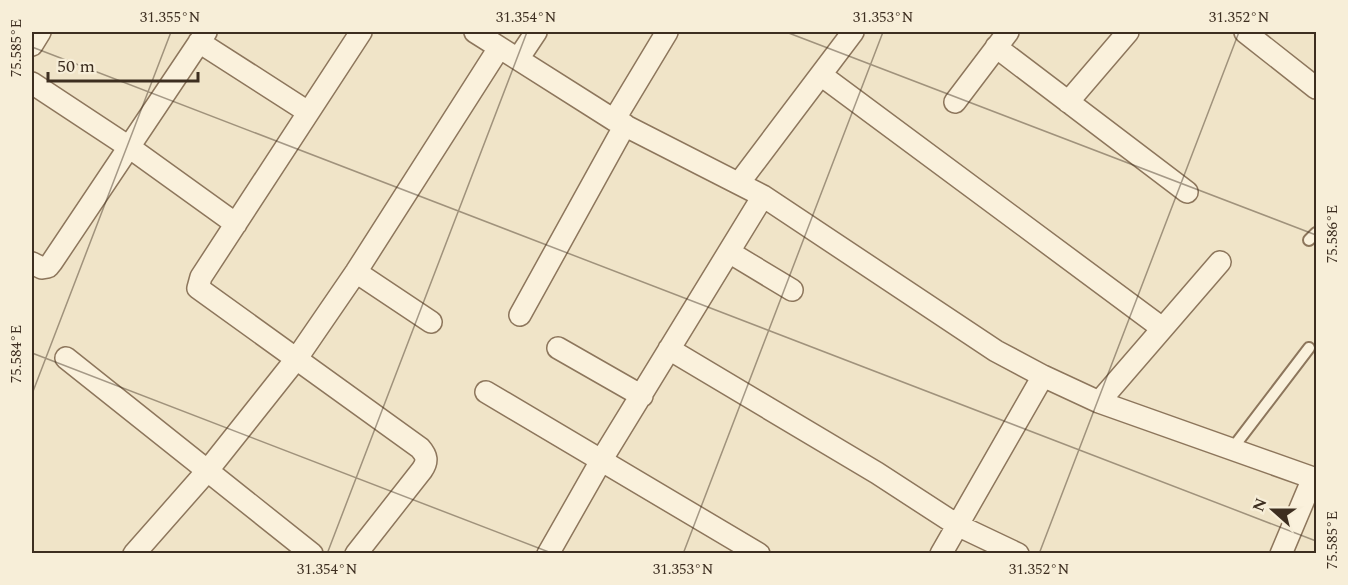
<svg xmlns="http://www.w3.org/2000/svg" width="1348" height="585" font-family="Spectral,serif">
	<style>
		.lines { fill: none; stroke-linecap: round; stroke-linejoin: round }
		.service-casing { stroke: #8d765c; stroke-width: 14 }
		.minor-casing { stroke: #8d765c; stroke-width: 24 }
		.service { stroke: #faf1dc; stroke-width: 10 }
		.minor { stroke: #faf1dc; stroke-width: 21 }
		.ticks { fill: none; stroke: #3d2e20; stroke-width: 1.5; stroke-opacity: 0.45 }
		.neatline { fill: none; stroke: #3d2e20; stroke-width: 2 }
		.ticks-label { font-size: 15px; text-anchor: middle; fill: #3d2e20 }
	</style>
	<rect width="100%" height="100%" fill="#f0e4c8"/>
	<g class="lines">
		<g class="service-casing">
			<path id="service" d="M 1309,240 L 1316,233
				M 1232,449 L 1309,348"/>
		</g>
		<g class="minor-casing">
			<path id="minor" d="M 475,32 L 614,120 L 763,196 L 996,351 L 1043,376 L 1099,402 L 1316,479
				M 1245,32 L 1316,88
				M 199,42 L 308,112
				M 32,45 L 40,32
				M 996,47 L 1187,192
				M 518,59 L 536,32
				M 821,75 L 1162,328
				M 32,83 L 129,147 L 236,224
				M 955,102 L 1008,32
				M 1068,102 L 1128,32
				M 614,120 L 667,32
				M 739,183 L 853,32
				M 729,252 L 792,290
				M 32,263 L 42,268 L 48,267 L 52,262 L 206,32
				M 356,272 L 431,322
				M 520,315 L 625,125
				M 558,348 L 642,396
				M 669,349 L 877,473 L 957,525 L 1018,554
				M 66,358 L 312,554
				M 486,392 L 759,554
				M 1099,402 L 1220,262
				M 134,554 L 208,470 L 297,358 L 356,272 L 499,48
				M 356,554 L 422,470 C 428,461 427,456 420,448 L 198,288 L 201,277 L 361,32
				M 548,554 L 602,459 L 763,196
				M 941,554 L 1043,376
				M 1281,554 L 1313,478"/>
		</g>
		<use href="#service" class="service"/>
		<use href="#minor" class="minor"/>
	</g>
	<path class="ticks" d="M 786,32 L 1316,235M 32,47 L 1316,541M 32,353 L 554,554M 32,394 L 171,32M 327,554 L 527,32M 683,554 L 883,32M 1039,554 L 1239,32"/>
	<rect width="1348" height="585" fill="none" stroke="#f7eed8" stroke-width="66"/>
	<g transform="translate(1273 510) rotate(291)" stroke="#f7eed8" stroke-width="4.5" paint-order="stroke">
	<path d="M0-4.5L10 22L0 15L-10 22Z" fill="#3d2e20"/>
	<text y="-9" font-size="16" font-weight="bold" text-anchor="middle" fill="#3d2e20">N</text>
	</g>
	<path d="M48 72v9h150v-9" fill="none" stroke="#3d2e20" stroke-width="3"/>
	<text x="57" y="72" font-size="18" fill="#3d2e20" stroke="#f7eed8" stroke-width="4.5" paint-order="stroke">50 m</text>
	<rect x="33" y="33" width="1282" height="519" class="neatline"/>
	<g class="ticks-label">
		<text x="170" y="22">31.355°N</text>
		<text x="526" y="22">31.354°N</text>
		<text x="883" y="22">31.353°N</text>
		<text x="1239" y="22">31.352°N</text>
		<text transform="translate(16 48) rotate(-90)" y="5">75.585°E</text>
		<text transform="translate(1332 234) rotate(-90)" y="5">75.586°E</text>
		<text transform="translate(16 354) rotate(-90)" y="5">75.584°E</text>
		<text transform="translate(1332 540) rotate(-90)" y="5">75.585°E</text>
		<text x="327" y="574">31.354°N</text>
		<text x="683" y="574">31.353°N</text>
		<text x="1039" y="574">31.352°N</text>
	</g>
</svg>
